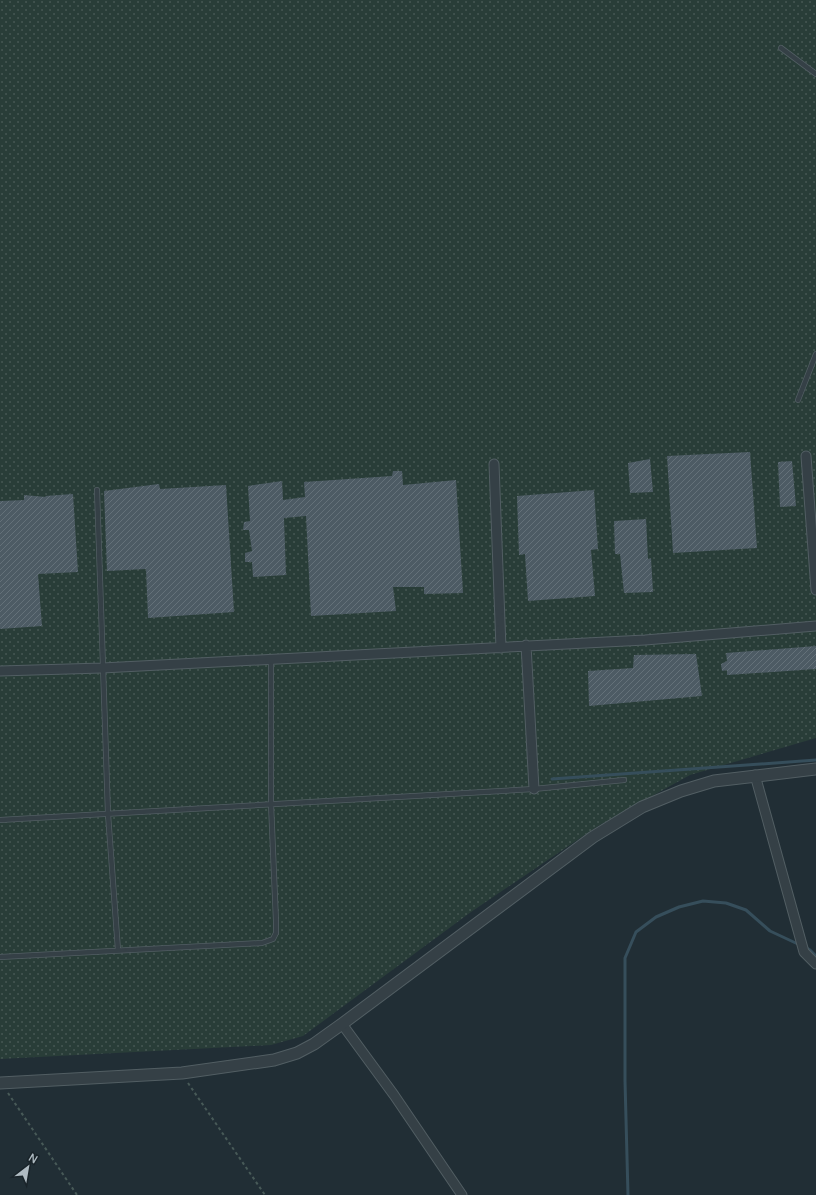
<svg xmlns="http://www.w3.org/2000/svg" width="816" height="1195" font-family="Manrope,sans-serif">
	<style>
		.grass { fill: url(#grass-dots) }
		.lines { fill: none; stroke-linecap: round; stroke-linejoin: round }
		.stream { stroke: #364e5b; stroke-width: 3 }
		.building { fill: url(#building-hatch) }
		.service-casing { stroke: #525e63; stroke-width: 6 }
		.minor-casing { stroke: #525e63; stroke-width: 11 }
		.tertiary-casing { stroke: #525e63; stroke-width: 13 }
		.path { stroke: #485a58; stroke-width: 2; stroke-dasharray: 3 3; stroke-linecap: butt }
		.service { stroke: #354046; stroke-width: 4.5 }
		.minor { stroke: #354046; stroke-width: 9 }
		.tertiary { stroke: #354046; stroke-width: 11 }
	</style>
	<defs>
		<pattern id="grass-dots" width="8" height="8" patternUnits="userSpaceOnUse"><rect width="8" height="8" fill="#293d38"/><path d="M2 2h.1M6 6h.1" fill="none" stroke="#465753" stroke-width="1.8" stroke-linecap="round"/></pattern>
		<pattern id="building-hatch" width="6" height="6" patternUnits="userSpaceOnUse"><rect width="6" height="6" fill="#4d5b64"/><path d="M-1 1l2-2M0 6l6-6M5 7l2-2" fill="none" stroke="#647179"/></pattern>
	</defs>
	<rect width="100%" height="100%" fill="#212e35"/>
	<path class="grass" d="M 0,0 L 816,0 L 816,738 L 690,775 L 598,826 L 471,912 L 303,1036 L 271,1045 L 0,1059 Z"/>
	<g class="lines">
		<path class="stream" d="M 552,779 L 816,760
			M 805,947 L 810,950 L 816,956
			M 628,1195 L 625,1081 L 625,958 L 636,932 L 656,917 L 679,907 L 703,901 L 726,903 L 746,910 L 770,931 L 800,945"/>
	</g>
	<path class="building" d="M 750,452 L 757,548 L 673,553 L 667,456 Z
		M 650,459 L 653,492 L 630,493 L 628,463 Z
		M 792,461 L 796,506 L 780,507 L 778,462 Z
		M 393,471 L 402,471 L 403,485 L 456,480 L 463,593 L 424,594 L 424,587 L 393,587 L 396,611 L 311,616 L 306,516 L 284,518 L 286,575 L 253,577 L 252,562 L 245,562 L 245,553 L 252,551 L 249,530 L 243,530 L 244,522 L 250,521 L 248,486 L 282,481 L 283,500 L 305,497 L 304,482 L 392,476 Z
		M 159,484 L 160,489 L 226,485 L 234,612 L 148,618 L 146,569 L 107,571 L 104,491 Z
		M 594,490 L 598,549 L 591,550 L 595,596 L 528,601 L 525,554 L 519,555 L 517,496 Z
		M 73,494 L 78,572 L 38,574 L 42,626 L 0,629 L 0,501 L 24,500 L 24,495 L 46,497 L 45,496 Z
		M 646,519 L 648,559 L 651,558 L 653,592 L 624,593 L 620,554 L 615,554 L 614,521 Z
		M 816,646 L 816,669 L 727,675 L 727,670 L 722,671 L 721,664 L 727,661 L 726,653 Z
		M 696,654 L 702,696 L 589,706 L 588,671 L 633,668 L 634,655 Z"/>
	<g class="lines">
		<g class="service-casing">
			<path id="service" d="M 781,48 L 816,74
				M 798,400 L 816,354
				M 97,490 L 108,814 L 118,950
				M 0,820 L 534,789 L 624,780
				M 0,957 L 262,943 L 273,939 L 276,933 L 276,921 L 271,804 L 271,660"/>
		</g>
		<g class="minor-casing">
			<path id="minor" d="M 806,456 L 816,590
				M 494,464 L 501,648
				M 526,645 L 534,789
				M 0,671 L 102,668 L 645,640 L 816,626
				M 755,775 L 804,952 L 816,964
				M 342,1024 L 394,1095 L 462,1195"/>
		</g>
		<g class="tertiary-casing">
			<path id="tertiary" d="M 0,1083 L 182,1073 L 274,1060 L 297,1053 L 314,1044 L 342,1024 L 593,837 L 642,807 L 681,791 L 714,781 L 816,769"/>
		</g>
		<path class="path" d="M 188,1083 L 265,1195
			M 8,1093 L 77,1195"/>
		<use href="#service" class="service"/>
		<use href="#minor" class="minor"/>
		<use href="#tertiary" class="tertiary"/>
	</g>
	<g transform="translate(28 1167) rotate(31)" stroke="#1a242a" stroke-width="3" paint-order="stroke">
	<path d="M0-3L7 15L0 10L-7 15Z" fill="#afbbc2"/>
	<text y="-6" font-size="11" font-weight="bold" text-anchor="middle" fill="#afbbc2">N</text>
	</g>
</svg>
